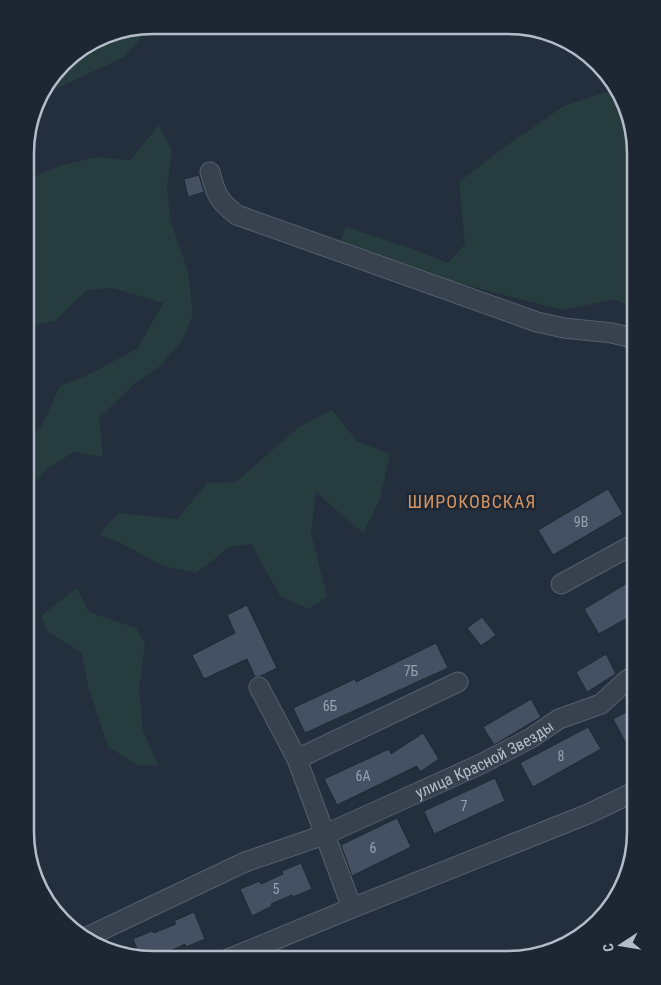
<svg xmlns="http://www.w3.org/2000/svg" width="661" height="985" font-family="'Roboto Condensed',sans-serif">
	<style>
		.green { fill: #263c3f }
		.building { fill: #455162; stroke: #1f2835 }
		.lines { fill: none; stroke-linecap: round; stroke-linejoin: round }
		.minor-casing { stroke: #565f6c; stroke-width: 21 }
		.minor { stroke: #38414e; stroke-width: 19 }
		.labels { text-anchor: middle; dominant-baseline: central; stroke-width: 5; stroke-linejoin: round; paint-order: stroke }
		.number-label { font-size: 14px; fill: #98a1af }
		.street-label { font-size: 16px; fill: #b4bcc9; stroke: #1d2633 }
		.neighbourhood-label { font-size: 18px; letter-spacing: 1px; fill: #d59563; stroke: #1d2633 }
		.rim { fill: none; stroke: #b4bcc9; stroke-width: 2.5 }
	</style>
	<rect width="100%" height="100%" fill="#242f3e"/>
	<path class="green" d="M 152,25 L 124,57 L 40,96 L 42,89 L 69,56 L 111,32 Z
		M 615,89 L 626,103 L 636,152 L 636,309 L 615,299 L 562,310 L 336,251 L 346,227 L 413,249 L 448,263 L 465,244 L 459,182 L 506,146 L 564,106 Z
		M 159,125 L 172,150 L 167,186 L 170,219 L 188,271 L 193,314 L 182,341 L 160,366 L 133,385 L 99,418 L 103,457 L 74,452 L 47,469 L 28,490 L 26,489 L 26,443 L 42,425 L 60,386 L 92,373 L 138,348 L 163,303 L 112,288 L 87,290 L 55,321 L 26,327 L 26,180 L 62,165 L 96,157 L 130,160 Z
		M 332,410 L 357,441 L 390,454 L 380,499 L 363,533 L 316,492 L 311,533 L 327,597 L 309,609 L 280,596 L 251,544 L 230,547 L 196,573 L 163,566 L 119,542 L 99,535 L 118,513 L 177,519 L 207,483 L 236,482 L 299,427 Z
		M 77,588 L 89,612 L 136,628 L 145,643 L 139,689 L 143,731 L 158,765 L 139,766 L 108,747 L 88,686 L 82,653 L 48,632 L 41,616 Z"/>
	<path class="building" d="M 199,175 L 204,192 L 188,197 L 184,179 Z
		M 608,489 L 623,514 L 553,555 L 538,530 Z
		M 636,578 L 636,613 L 599,634 L 584,609 Z
		M 247,605 L 277,668 L 261,676 L 255,677 L 247,659 L 204,679 L 192,655 L 235,633 L 227,615 Z
		M 482,617 L 496,635 L 481,646 L 467,628 Z
		M 436,643 L 448,668 L 305,733 L 293,708 L 355,679 L 356,682 Z
		M 606,654 L 616,674 L 587,692 L 576,672 Z
		M 531,699 L 541,717 L 494,745 L 483,727 Z
		M 636,707 L 636,762 L 613,719 Z
		M 588,727 L 601,749 L 533,787 L 520,763 Z
		M 423,733 L 439,759 L 420,772 L 417,766 L 337,805 L 324,779 L 389,749 L 391,754 Z
		M 495,778 L 505,801 L 434,834 L 424,811 Z
		M 397,818 L 411,847 L 352,876 L 341,845 Z
		M 301,863 L 312,889 L 293,897 L 292,895 L 271,904 L 272,906 L 252,916 L 240,889 L 260,881 L 261,884 L 283,874 L 282,871 Z
		M 194,912 L 205,939 L 186,947 L 185,944 L 164,954 L 165,956 L 158,959 L 141,959 L 133,939 L 152,931 L 154,933 L 176,924 L 174,921 Z"/>
	<g class="lines">
		<g class="minor-casing">
			<g id="minor">
				<path d="M 210,172 C 216,194 218,201 237,215 L 537,322 L 564,328 L 612,333 L 636,339"/>
				<path d="M 561,584 L 636,543"/>
				<path d="M 259,687 L 297,759 L 352,908"/>
				<path d="M 297,759 L 458,682"/>
				<path id="s1" d="M 85,938 L 245,862 L 324,835 L 481,764 L 531,738 L 559,719 L 601,704 L 627,680 L 636,675"/>
				<path d="M 228,959 L 352,908 L 588,814 L 636,791"/>
			</g>
		</g>
		<use href="#minor" class="minor"/>
	</g>
	<g class="labels">
		<g class="number-label">
			<text x="581" y="522">9В</text>
			<text x="411" y="671">7Б</text>
			<text x="330" y="706">6Б</text>
			<text x="561" y="756">8</text>
			<text x="363" y="776">6А</text>
			<text x="464" y="806">7</text>
			<text x="373" y="848">6</text>
			<text x="276" y="889">5</text>
		</g>
		<g class="street-label">
			<text stroke="none"><textPath href="#s1" startOffset="438">улица Красной Звезды</textPath></text>
		</g>
		<g class="neighbourhood-label">
			<text x="472" y="501">ШИРОКОВСКАЯ</text>
		</g>
	</g>
	<path d="M0 0H661V985H0ZM153 34H508A119 119 0 0 1 627 153V832A119 119 0 0 1 508 951H153A119 119 0 0 1 34 832V153A119 119 0 0 1 153 34Z" fill="#1d2633" fill-rule="evenodd"/>
	<path class="rim" d="M153 34H508A119 119 0 0 1 627 153V832A119 119 0 0 1 508 951H153A119 119 0 0 1 34 832V153A119 119 0 0 1 153 34Z"/>
	<g transform="translate(621 945) rotate(258)" stroke="#1d2633" stroke-width="4" paint-order="stroke">
	<path d="M0-4L9 19L0 12L-9 19Z" fill="#b4bcc9"/>
	<text y="-8" font-size="14" font-weight="bold" text-anchor="middle" fill="#b4bcc9">С</text>
	</g>
</svg>
